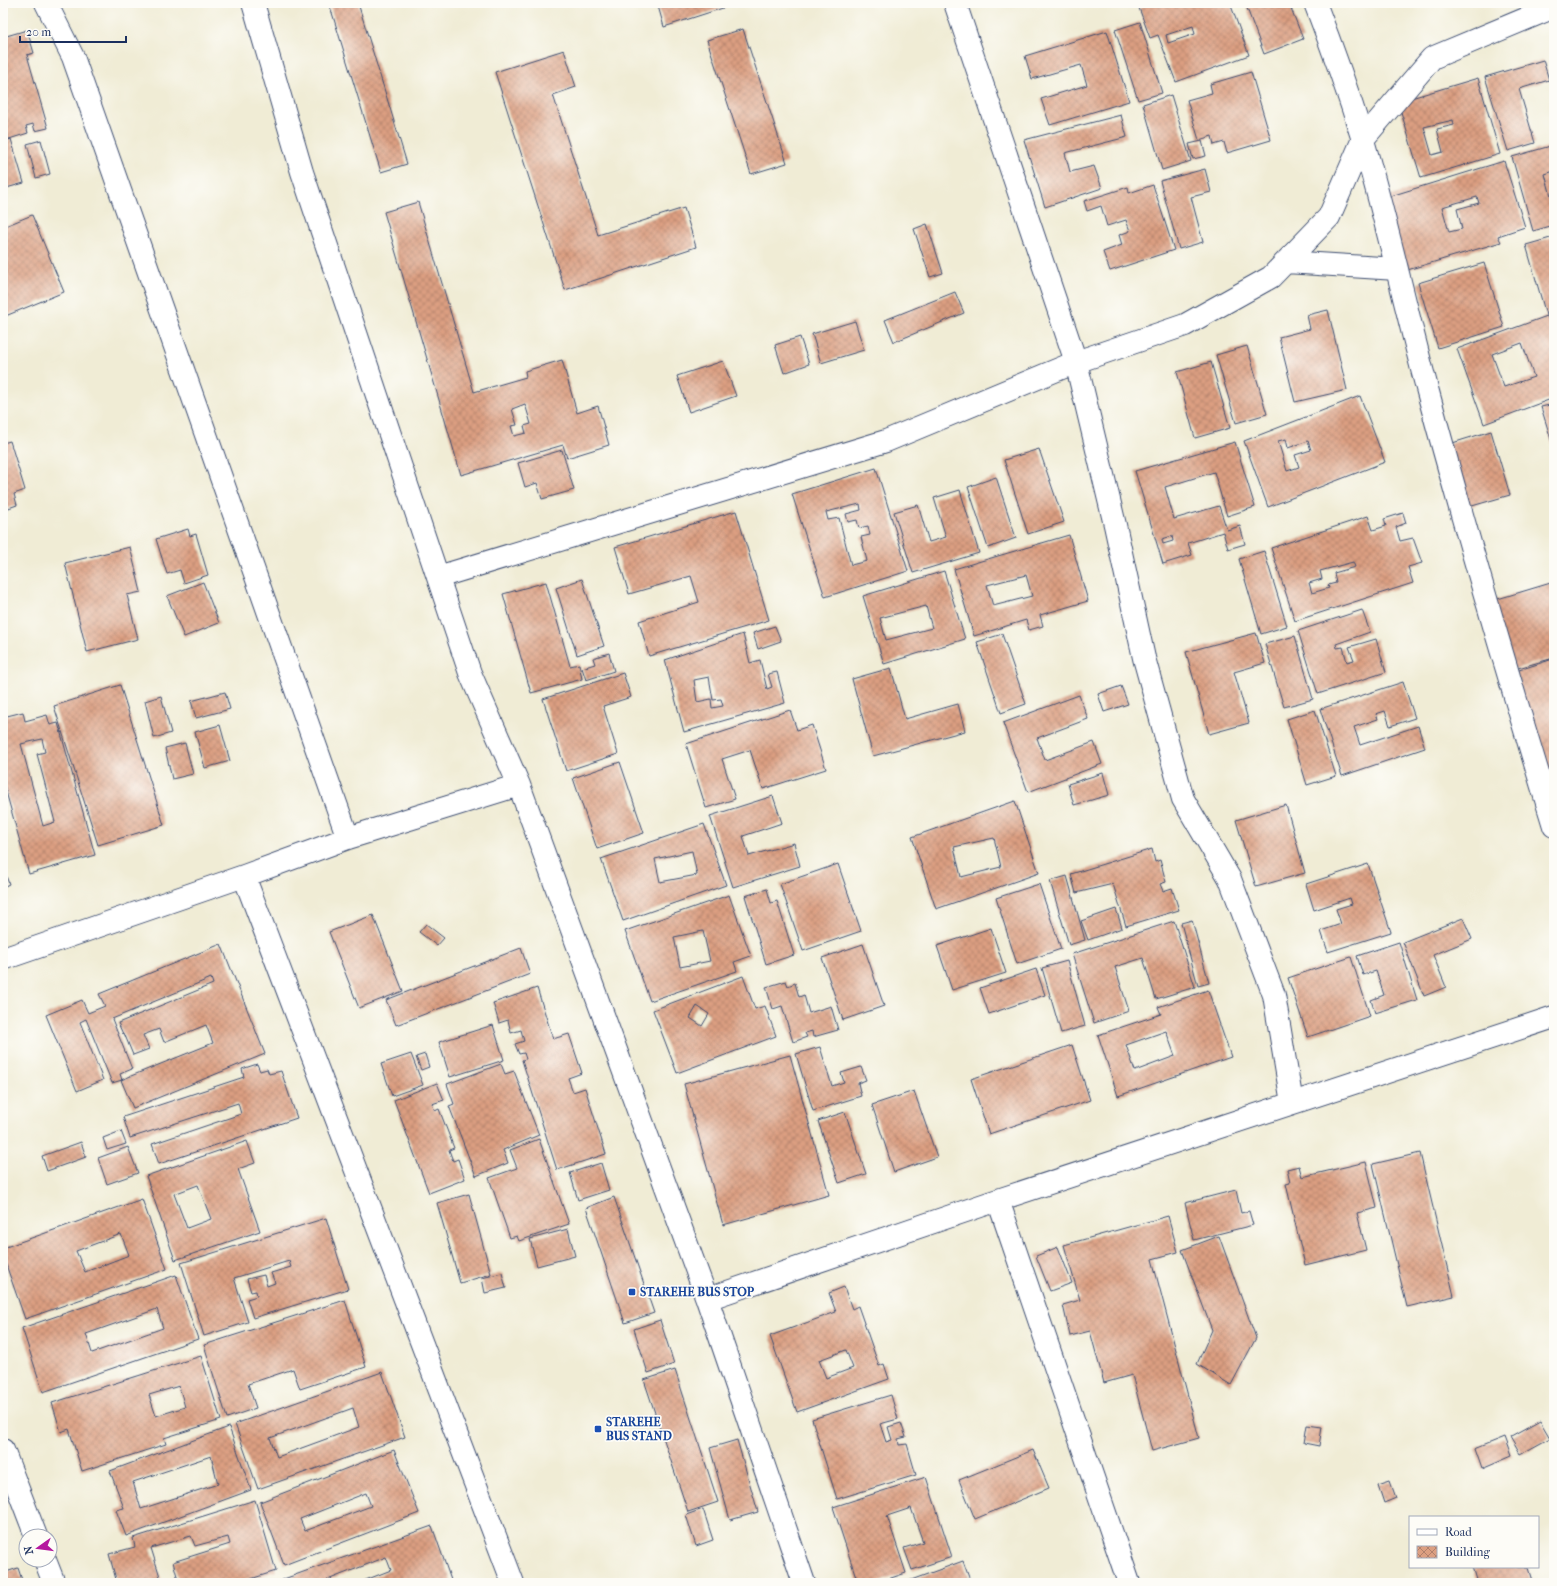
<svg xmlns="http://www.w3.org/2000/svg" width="1557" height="1586" font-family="'IM FELL French Canon',serif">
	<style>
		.building { fill: url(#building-cross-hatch); fill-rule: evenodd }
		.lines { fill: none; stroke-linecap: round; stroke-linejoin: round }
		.minor-casing { stroke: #3b4b70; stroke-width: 24 }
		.minor { stroke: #fff; stroke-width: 22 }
		.transit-dot { fill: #1a4fb4; stroke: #fdfcf7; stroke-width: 1.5 }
		.labels { text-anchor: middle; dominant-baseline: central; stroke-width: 3.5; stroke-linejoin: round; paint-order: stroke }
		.transit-label { font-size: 12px; font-weight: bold; fill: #164399; stroke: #fdfcf7; text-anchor: start }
	</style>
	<defs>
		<pattern id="building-cross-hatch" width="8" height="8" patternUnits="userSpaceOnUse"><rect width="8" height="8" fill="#dc9f81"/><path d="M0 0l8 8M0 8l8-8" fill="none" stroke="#b2826d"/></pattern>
	</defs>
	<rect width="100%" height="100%" fill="#fdfcf7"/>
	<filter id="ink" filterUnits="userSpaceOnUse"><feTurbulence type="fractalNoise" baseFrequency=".025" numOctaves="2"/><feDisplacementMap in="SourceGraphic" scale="8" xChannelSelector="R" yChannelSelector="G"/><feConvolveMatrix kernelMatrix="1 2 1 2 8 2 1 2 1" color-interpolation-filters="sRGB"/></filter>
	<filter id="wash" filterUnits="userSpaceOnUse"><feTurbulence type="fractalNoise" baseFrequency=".012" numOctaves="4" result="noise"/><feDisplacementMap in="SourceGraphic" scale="16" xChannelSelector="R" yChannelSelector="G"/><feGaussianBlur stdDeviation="0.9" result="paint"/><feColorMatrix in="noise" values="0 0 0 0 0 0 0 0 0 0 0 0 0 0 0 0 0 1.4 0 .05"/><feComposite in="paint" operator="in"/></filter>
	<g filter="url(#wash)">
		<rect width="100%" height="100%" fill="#f0ecd5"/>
		<g id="blocks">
			<path class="building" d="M 329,3 L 358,3 L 407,164 L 381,172 Z
				M 668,3 L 725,3 L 726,7 L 664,27 L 658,6 Z
				M 1153,3 L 1230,3 L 1249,55 L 1176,82 L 1158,35 L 1150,38 L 1139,8 ZM 1193,26 L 1195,34 L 1168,43 L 1166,35 Z
				M 1245,3 L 1289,3 L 1303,39 L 1264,54 Z
				M 1140,22 L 1162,93 L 1138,100 L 1115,30 Z
				M 743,29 L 787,163 L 751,174 L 707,40 Z
				M 27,30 L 34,53 L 27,55 L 48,128 L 35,131 L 33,124 L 26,126 L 28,133 L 6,140 L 3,130 L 3,37 Z
				M 1107,31 L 1129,101 L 1050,125 L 1041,99 L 1087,85 L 1081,65 L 1032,79 L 1025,56 Z
				M 564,50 L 576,87 L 553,95 L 598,235 L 684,208 L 696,247 L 565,290 L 495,72 Z
				M 1543,60 L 1549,80 L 1519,89 L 1535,143 L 1508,151 L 1485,77 Z
				M 1251,72 L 1271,140 L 1227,153 L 1224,142 L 1214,145 L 1212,136 L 1199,140 L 1187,100 L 1212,93 L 1210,84 Z
				M 1478,78 L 1500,154 L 1421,178 L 1398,102 ZM 1453,120 L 1454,125 L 1437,129 L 1443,152 L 1432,155 L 1424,127 Z
				M 1171,95 L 1191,161 L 1162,170 L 1143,104 Z
				M 1121,115 L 1127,137 L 1065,153 L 1070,172 L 1094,166 L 1102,188 L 1045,207 L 1024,140 Z
				M 11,139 L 24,183 L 3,189 L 3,142 Z
				M 41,140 L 50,174 L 36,178 L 27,144 Z
				M 1202,141 L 1206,156 L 1193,159 L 1189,144 Z
				M 1554,145 L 1554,171 L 1545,174 L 1554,207 L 1554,225 L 1533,231 L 1512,157 Z
				M 1504,161 L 1525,227 L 1498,236 L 1501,242 L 1404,271 L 1381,199 ZM 1477,197 L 1479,203 L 1457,209 L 1462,229 L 1449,232 L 1442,207 Z
				M 1205,169 L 1211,192 L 1191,197 L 1203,242 L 1179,249 L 1160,181 Z
				M 1153,185 L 1174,250 L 1110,271 L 1103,252 L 1122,245 L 1119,235 L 1130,231 L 1126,220 L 1107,226 L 1101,206 L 1087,211 L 1084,201 L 1128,187 L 1129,193 Z
				M 418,202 L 474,392 L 526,377 L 525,371 L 562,360 L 577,413 L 598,406 L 609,445 L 567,458 L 563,445 L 461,475 L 384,212 ZM 525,404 L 531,424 L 524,426 L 526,433 L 514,436 L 511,426 L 517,425 L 512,409 Z
				M 32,215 L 64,292 L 3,317 L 3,227 Z
				M 927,224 L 943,273 L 930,277 L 914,229 Z
				M 1554,237 L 1554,313 L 1546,315 L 1526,245 Z
				M 1484,263 L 1504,327 L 1438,348 L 1418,283 Z
				M 955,292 L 964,313 L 894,342 L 885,320 Z
				M 1328,310 L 1347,390 L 1295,402 L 1279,337 L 1310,329 L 1307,315 Z
				M 1547,316 L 1554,334 L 1554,398 L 1484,424 L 1457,349 ZM 1522,343 L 1534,377 L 1504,387 L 1492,354 Z
				M 855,321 L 864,350 L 821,363 L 812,334 Z
				M 800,337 L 809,364 L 784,373 L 775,345 Z
				M 1247,346 L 1267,414 L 1236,423 L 1216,355 Z
				M 723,361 L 736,396 L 689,412 L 677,376 Z
				M 1211,362 L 1230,428 L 1195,438 L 1177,372 Z
				M 1360,396 L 1385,462 L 1268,507 L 1244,441 ZM 1286,439 L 1288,448 L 1308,441 L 1311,450 L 1295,455 L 1299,467 L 1287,471 L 1278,441 Z
				M 1554,404 L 1554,449 L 1541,407 Z
				M 1491,431 L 1510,495 L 1465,508 L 1446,445 Z
				M 10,441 L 25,490 L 14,494 L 17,505 L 3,510 L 3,443 Z
				M 1235,442 L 1255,507 L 1227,516 L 1214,472 L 1165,487 L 1174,519 L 1219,506 L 1227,530 L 1240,526 L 1245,544 L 1228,549 L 1223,532 L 1188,543 L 1192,555 L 1163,564 L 1135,471 ZM 1172,536 L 1173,541 L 1163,544 L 1162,539 Z
				M 1039,449 L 1064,522 L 1028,534 L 1004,460 Z
				M 562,450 L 574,490 L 542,499 L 537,483 L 525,487 L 518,463 Z
				M 876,468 L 908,571 L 825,597 L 792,494 ZM 860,504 L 861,510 L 846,514 L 848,522 L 857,520 L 859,528 L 868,526 L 870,535 L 861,537 L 867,561 L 851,565 L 839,518 L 828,520 L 826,512 Z
				M 996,477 L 1016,538 L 988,548 L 968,487 Z
				M 960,490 L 979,553 L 913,573 L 894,512 L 918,505 L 929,542 L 946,537 L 934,498 Z
				M 736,511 L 769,620 L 649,656 L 639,621 L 699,602 L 691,576 L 629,594 L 615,547 Z
				M 1403,513 L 1406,523 L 1396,527 L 1400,541 L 1413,538 L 1422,563 L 1408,567 L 1413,583 L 1295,621 L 1271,548 L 1368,516 L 1373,530 L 1386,526 L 1384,519 ZM 1353,562 L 1355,567 L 1334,573 L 1336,583 L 1328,585 L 1329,588 L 1312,593 L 1309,583 L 1322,579 L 1320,571 Z
				M 188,529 L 190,536 L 196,534 L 208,575 L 184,583 L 180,570 L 167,574 L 156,539 Z
				M 1069,535 L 1088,601 L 1040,615 L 1043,626 L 1029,630 L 1026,620 L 974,636 L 954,569 ZM 1026,575 L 1032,596 L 993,606 L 987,585 Z
				M 130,547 L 141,592 L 127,595 L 138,639 L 87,652 L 65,563 Z
				M 1264,551 L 1287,626 L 1261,634 L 1239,559 Z
				M 944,571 L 965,639 L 884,664 L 863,596 ZM 926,606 L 932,628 L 886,640 L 880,618 Z
				M 582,579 L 604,646 L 577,655 L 556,588 Z
				M 203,582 L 219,623 L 184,637 L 167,596 Z
				M 546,582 L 570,666 L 579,664 L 582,679 L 531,693 L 503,594 Z
				M 1554,582 L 1554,658 L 1511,670 L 1491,601 Z
				M 1362,610 L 1370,632 L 1336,644 L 1337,648 L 1343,647 L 1347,662 L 1354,660 L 1349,647 L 1376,639 L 1386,672 L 1318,694 L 1298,631 Z
				M 775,626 L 781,641 L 758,649 L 753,633 Z
				M 1256,633 L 1265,663 L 1234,672 L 1249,723 L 1209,734 L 1186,652 Z
				M 743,634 L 750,663 L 760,660 L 767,689 L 772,687 L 768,674 L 777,672 L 785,703 L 684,732 L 665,660 ZM 709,677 L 713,700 L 721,699 L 723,706 L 712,708 L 711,699 L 697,702 L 694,680 Z
				M 1002,634 L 1026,704 L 1001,713 L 977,642 Z
				M 1295,636 L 1313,699 L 1284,707 L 1265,644 Z
				M 609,653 L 614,671 L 586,680 L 582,668 L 595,664 L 593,658 Z
				M 1553,659 L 1554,661 L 1554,795 L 1513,672 Z
				M 891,668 L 905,719 L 958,704 L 965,731 L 873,756 L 852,679 Z
				M 623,673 L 631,697 L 603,706 L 618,754 L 566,771 L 543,699 Z
				M 1403,682 L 1415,718 L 1390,726 L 1385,711 L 1376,714 L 1378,719 L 1354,727 L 1360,745 L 1418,726 L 1425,748 L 1342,776 L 1320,709 Z
				M 120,685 L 164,825 L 98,845 L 54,706 Z
				M 1121,686 L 1128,704 L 1104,712 L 1098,694 Z
				M 225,692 L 230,709 L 196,718 L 191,701 Z
				M 1079,695 L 1088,719 L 1037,738 L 1045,760 L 1094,742 L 1102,764 L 1028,792 L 1003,723 Z
				M 161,696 L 171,733 L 154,738 L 145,701 Z
				M 790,710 L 797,730 L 812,725 L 826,769 L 763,789 L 750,750 L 722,759 L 735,799 L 706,808 L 686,744 Z
				M 1315,710 L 1336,776 L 1307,785 L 1287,719 Z
				M 23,712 L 25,721 L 47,715 L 50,725 L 58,723 L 95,855 L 29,874 L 3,781 L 3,717 ZM 42,739 L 45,752 L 37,754 L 55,822 L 43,826 L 21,744 Z
				M 220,725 L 230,761 L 205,768 L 195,732 Z
				M 185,743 L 193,774 L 172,779 L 165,748 Z
				M 620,762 L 644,833 L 597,849 L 573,778 Z
				M 1103,773 L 1109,795 L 1074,805 L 1068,784 Z
				M 773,796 L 782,823 L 743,836 L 749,856 L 794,843 L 800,866 L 733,887 L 710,816 Z
				M 1015,801 L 1039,873 L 936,909 L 912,837 ZM 994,838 L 1001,867 L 961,877 L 954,847 Z
				M 1286,805 L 1305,873 L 1256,887 L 1236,820 Z
				M 704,824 L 726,885 L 623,921 L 601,859 ZM 692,851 L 697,875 L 660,882 L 655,859 Z
				M 1152,849 L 1155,862 L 1160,860 L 1166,882 L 1160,884 L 1163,891 L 1172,888 L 1179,910 L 1126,926 L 1113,884 L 1076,893 L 1071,874 Z
				M 838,864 L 861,931 L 803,951 L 780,884 Z
				M 1368,864 L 1391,932 L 1328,952 L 1321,931 L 1341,924 L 1336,909 L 1352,904 L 1350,898 L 1314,910 L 1306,884 Z
				M 3,868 L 9,884 L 3,887 Z
				M 1067,876 L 1085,940 L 1069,945 L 1050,881 Z
				M 1039,884 L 1061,949 L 1017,964 L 996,898 Z
				M 767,889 L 771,903 L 777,901 L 794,955 L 766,964 L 745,896 Z
				M 729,895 L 751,956 L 734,962 L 737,971 L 650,1001 L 625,931 ZM 703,931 L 710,961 L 680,967 L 674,937 Z
				M 1116,909 L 1122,928 L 1088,940 L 1081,921 Z
				M 373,915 L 403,991 L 359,1008 L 329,932 Z
				M 1463,918 L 1472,939 L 1433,955 L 1446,987 L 1424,996 L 1403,942 Z
				M 1192,920 L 1209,983 L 1198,986 L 1181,923 Z
				M 1174,921 L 1195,987 L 1156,999 L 1143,958 L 1115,967 L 1129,1011 L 1094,1023 L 1072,954 Z
				M 426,924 L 444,938 L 437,946 L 419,932 Z
				M 991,928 L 1006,973 L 952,990 L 937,946 Z
				M 1399,942 L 1417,1000 L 1375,1013 L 1371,1000 L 1384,995 L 1376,971 L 1363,975 L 1357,956 Z
				M 221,944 L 265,1054 L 133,1108 L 121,1080 L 213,1043 L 206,1025 L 164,1042 L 159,1029 L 143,1035 L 149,1049 L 133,1055 L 124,1033 L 123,1034 L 118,1023 L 213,984 L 211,978 L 112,1019 L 132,1069 L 120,1074 L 122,1080 L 112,1083 L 86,1019 L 80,1022 L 103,1080 L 77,1091 L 46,1015 L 82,1000 L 88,1013 L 105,1006 L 99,994 Z
				M 863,944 L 884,1006 L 843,1020 L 822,958 Z
				M 521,948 L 530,974 L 396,1025 L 386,1000 Z
				M 1351,957 L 1370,1016 L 1308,1037 L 1288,978 Z
				M 1067,961 L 1085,1026 L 1061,1033 L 1042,968 Z
				M 1036,969 L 1045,995 L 989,1014 L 980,988 Z
				M 743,976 L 755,1009 L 765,1006 L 776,1036 L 677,1073 L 653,1010 ZM 697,1006 L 709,1014 L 702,1026 L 690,1018 Z
				M 786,981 L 788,986 L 795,983 L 799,997 L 804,995 L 809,1013 L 831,1006 L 838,1030 L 813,1037 L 812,1031 L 805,1033 L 807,1037 L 793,1042 L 782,1006 L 773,1009 L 766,987 Z
				M 537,988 L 553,1039 L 569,1034 L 582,1073 L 568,1078 L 573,1092 L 585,1088 L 606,1154 L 557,1170 L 522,1060 L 526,1059 L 524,1053 L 519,1054 L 515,1044 L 524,1041 L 521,1030 L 511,1033 L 508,1020 L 499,1023 L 493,1003 Z
				M 1208,990 L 1231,1057 L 1118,1096 L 1098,1035 L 1161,1014 L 1158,1007 ZM 1166,1031 L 1175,1056 L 1135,1071 L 1126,1045 Z
				M 493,1025 L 504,1060 L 450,1077 L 439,1042 Z
				M 1072,1045 L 1090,1100 L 989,1134 L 971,1079 Z
				M 820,1047 L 832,1086 L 844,1082 L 841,1073 L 861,1067 L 866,1080 L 858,1083 L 861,1096 L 813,1111 L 796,1054 Z
				M 411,1054 L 423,1085 L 392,1096 L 381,1064 Z
				M 425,1054 L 429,1067 L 421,1070 L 416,1057 Z
				M 790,1055 L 829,1195 L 723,1225 L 684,1084 Z
				M 257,1064 L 260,1071 L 267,1069 L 269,1074 L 281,1071 L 297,1118 L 159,1164 L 152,1144 L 241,1114 L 238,1103 L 130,1138 L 123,1117 L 244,1077 L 242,1069 Z
				M 501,1064 L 505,1074 L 514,1071 L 539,1135 L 503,1150 L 508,1163 L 476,1176 L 449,1106 L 454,1104 L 447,1084 Z
				M 437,1083 L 444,1100 L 432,1104 L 435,1111 L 439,1109 L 454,1148 L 449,1150 L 453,1161 L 458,1159 L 465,1179 L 429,1193 L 394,1100 Z
				M 914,1091 L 937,1157 L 894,1172 L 872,1105 Z
				M 845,1112 L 866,1174 L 839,1183 L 818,1121 Z
				M 121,1131 L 126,1144 L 107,1150 L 103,1138 Z
				M 539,1139 L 569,1224 L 519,1241 L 517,1236 L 510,1238 L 489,1178 L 517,1168 L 510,1150 Z
				M 247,1141 L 255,1163 L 238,1169 L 260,1231 L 175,1260 L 146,1176 ZM 198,1185 L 211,1219 L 187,1228 L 174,1194 Z
				M 81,1142 L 86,1157 L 47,1171 L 42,1156 Z
				M 128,1147 L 138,1173 L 107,1184 L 98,1158 Z
				M 1420,1153 L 1454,1296 L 1407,1307 L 1373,1164 Z
				M 1366,1162 L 1377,1208 L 1357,1213 L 1366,1250 L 1305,1265 L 1286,1184 L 1290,1183 L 1287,1169 L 1299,1166 L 1302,1177 Z
				M 601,1163 L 609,1190 L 578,1200 L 570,1173 Z
				M 1236,1190 L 1241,1213 L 1249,1211 L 1253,1225 L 1194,1240 L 1185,1203 Z
				M 469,1194 L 491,1274 L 460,1283 L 437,1203 Z
				M 614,1197 L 654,1313 L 625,1323 L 586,1208 Z
				M 142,1199 L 167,1269 L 25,1319 L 3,1256 L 3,1248 ZM 121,1234 L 129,1255 L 85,1272 L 76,1251 Z
				M 1168,1216 L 1178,1252 L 1152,1259 L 1199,1438 L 1152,1451 L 1132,1375 L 1104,1383 L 1090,1331 L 1070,1336 L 1063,1305 L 1080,1300 L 1064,1245 Z
				M 326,1218 L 348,1289 L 253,1318 L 247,1299 L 257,1296 L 256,1291 L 251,1292 L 247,1279 L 264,1275 L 267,1286 L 275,1283 L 271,1273 L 291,1267 L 289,1261 L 234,1278 L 248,1322 L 204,1336 L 181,1263 Z
				M 568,1229 L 575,1256 L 537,1266 L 530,1239 Z
				M 1219,1236 L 1256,1338 L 1231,1385 L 1197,1364 L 1212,1330 L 1182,1250 Z
				M 1058,1247 L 1072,1283 L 1050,1291 L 1036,1256 Z
				M 502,1273 L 506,1288 L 485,1293 L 482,1278 Z
				M 176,1275 L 198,1339 L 43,1392 L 22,1328 ZM 157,1309 L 163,1328 L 92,1353 L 86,1334 Z
				M 844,1287 L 852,1309 L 858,1306 L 879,1366 L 884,1364 L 889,1379 L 797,1412 L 770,1336 L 836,1312 L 829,1293 ZM 846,1350 L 853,1368 L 826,1378 L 819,1360 Z
				M 345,1300 L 366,1367 L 300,1389 L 293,1369 L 248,1384 L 256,1408 L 227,1418 L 204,1345 Z
				M 660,1320 L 674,1364 L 648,1373 L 634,1329 Z
				M 201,1356 L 221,1420 L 164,1438 L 166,1444 L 82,1471 L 69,1429 L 61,1432 L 52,1403 ZM 179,1386 L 185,1407 L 156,1416 L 149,1395 Z
				M 675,1370 L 718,1502 L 688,1512 L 644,1380 Z
				M 382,1372 L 405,1437 L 258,1489 L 235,1424 ZM 353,1408 L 359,1427 L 277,1457 L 270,1438 Z
				M 891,1395 L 898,1419 L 880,1424 L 886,1442 L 892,1440 L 888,1427 L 901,1423 L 906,1437 L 898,1439 L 899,1445 L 907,1444 L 916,1475 L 837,1499 L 812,1419 Z
				M 1540,1421 L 1550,1438 L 1521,1454 L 1511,1437 Z
				M 1307,1425 L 1322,1427 L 1319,1446 L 1304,1443 Z
				M 229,1427 L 251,1490 L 126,1536 L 116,1510 L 124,1508 L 110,1471 ZM 211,1456 L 218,1484 L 141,1509 L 133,1482 Z
				M 1505,1437 L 1512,1456 L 1482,1469 L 1475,1449 Z
				M 737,1440 L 758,1512 L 730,1520 L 710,1448 Z
				M 394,1450 L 419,1513 L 284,1565 L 260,1502 ZM 366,1493 L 371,1506 L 305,1531 L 300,1519 Z
				M 1033,1450 L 1049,1488 L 975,1519 L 959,1480 Z
				M 926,1477 L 952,1557 L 912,1570 L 904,1548 L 923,1542 L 911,1508 L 887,1516 L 906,1573 L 876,1583 L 858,1583 L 833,1507 Z
				M 1390,1481 L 1396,1498 L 1384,1503 L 1378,1485 Z
				M 255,1500 L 276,1571 L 238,1583 L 179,1583 L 173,1562 L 230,1544 L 228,1537 L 195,1546 L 191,1536 L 151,1548 L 162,1583 L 117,1583 L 109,1554 L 135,1547 L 133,1538 Z
				M 703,1509 L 713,1540 L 696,1546 L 686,1515 Z
				M 432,1526 L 452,1583 L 358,1583 L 391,1570 L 386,1557 L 325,1581 L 325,1583 L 282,1583 L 281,1580 Z
				M 963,1561 L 971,1583 L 903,1583 Z
				M 1472,1567 L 1528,1567 L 1533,1583 L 1477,1583 Z
				M 18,1568 L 23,1583 L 3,1583 L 3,1573 Z"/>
		</g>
	</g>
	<g filter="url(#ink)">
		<use href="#blocks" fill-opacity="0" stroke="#3b4b70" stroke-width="1"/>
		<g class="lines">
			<g class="minor-casing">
				<path id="minor" d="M 46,3 L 73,57 L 348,838
					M 1315,3 C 1332,47 1348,92 1362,137 C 1387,221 1405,307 1428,392 C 1467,537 1510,682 1554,826
					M 1286,262 L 1397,269
					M 438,577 L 886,441 L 1076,362 L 955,3
					M 519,785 L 707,1299
					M 244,876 L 513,1583
					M 3,959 L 244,876 L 348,838 L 519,785 L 470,673 L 302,172 L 253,3
					M 1292,1103 L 1274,995 L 1230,879 L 1183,799 L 1144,658 L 1115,525 L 1076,362 L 1185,325 L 1271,277 L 1329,217 L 1363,139 L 1432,58 L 1554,7
					M 998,1200 L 1129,1583
					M 3,1450 L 36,1536
					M 45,1560 L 54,1583
					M 804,1583 L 707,1299 L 998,1200 L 1554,1017"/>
			</g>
			<use href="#minor" class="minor"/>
		</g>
	</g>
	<g class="transit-dot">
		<rect x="628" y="1288" width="8" height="8" rx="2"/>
		<rect x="594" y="1425" width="8" height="8" rx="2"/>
	</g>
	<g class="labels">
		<g class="transit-label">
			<text x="640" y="1292">STAREHE BUS STOP</text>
			<text x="606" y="1422">STAREHE<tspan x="606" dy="14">BUS STAND</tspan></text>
		</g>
	</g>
	<rect width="1557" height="1586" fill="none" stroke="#fdfcf7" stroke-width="16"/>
	<rect x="1409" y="1516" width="130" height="52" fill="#fdfcf7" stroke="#a3aaba"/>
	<rect x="1417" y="1529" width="20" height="6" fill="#ffffff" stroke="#a3aaba"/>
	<text x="1445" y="1536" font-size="12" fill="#1b2f5e">Road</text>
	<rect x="1417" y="1546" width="20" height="12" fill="url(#building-cross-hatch)" stroke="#a3aaba"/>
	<text x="1445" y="1556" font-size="12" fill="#1b2f5e">Building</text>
	<g transform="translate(38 1548) rotate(256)"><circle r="19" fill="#fdfcf7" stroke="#a3aaba"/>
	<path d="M0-3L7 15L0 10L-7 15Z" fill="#b5179e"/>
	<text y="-6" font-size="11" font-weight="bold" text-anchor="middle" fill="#1b2f5e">N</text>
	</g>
	<path d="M20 36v6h106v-6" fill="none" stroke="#1b2f5e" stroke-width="2"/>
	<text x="26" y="36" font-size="12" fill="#1b2f5e" stroke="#fdfcf7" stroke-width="3" paint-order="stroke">20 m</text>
</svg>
